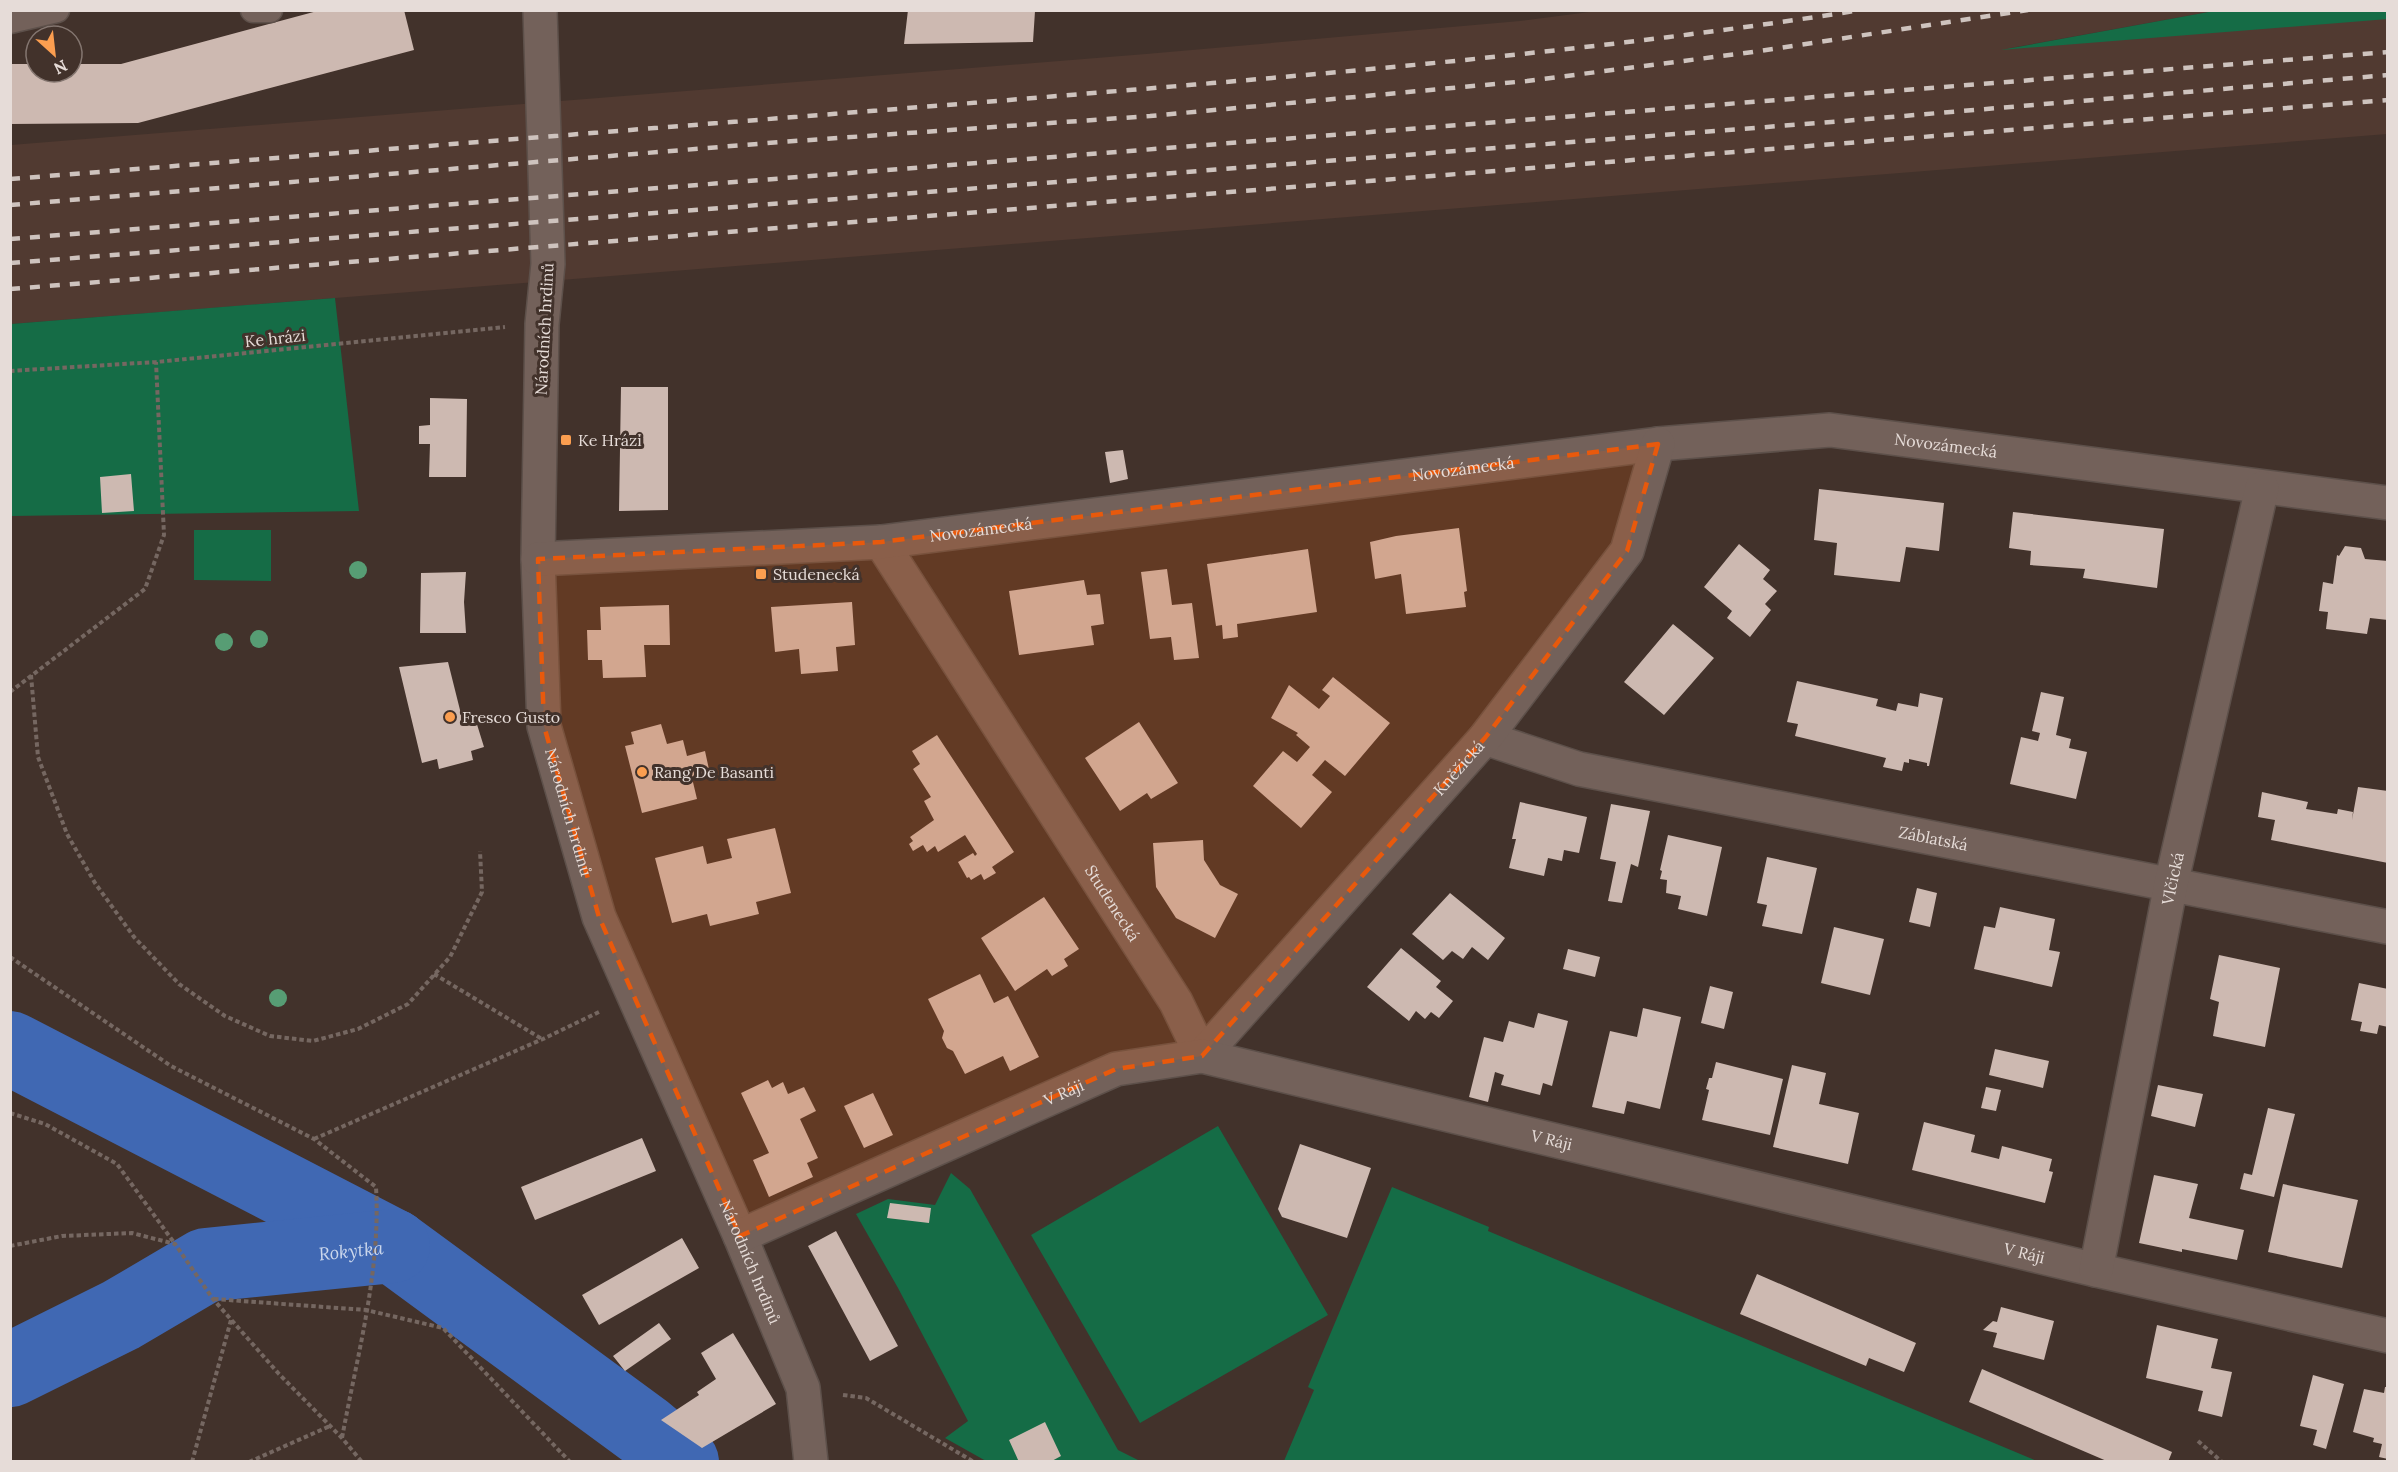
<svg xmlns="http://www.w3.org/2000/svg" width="2398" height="1472" font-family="Lora,serif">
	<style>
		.built { fill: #513a31 }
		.green { fill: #156c46 }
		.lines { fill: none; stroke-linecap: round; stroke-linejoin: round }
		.river { stroke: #4068b3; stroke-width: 74 }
		.building { fill: #cdb9b1 }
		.service-casing { stroke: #5d504a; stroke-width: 27 }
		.minor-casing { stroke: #5d504a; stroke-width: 36 }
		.path { stroke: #756761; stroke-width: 4; stroke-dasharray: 4.5 3; stroke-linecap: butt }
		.service { stroke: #73615a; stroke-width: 24 }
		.minor { stroke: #73615a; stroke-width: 33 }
		.rail { stroke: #cec3be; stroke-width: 4.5; stroke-dasharray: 10 10; stroke-linecap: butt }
		.tree { fill: #579d74 }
		.marked { fill: #e8590c; fill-opacity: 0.2; stroke: #e8590c; stroke-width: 4.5; stroke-dasharray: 12 8; stroke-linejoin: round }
		.poi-dot { fill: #fb9e50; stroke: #42322b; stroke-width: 2 }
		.labels { text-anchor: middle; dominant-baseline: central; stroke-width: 6; stroke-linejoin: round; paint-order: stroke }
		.street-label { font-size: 16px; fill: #e6dcd8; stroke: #42322b }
		.poi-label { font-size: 16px; fill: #e6dcd8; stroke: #42322b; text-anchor: start }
		.water-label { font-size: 18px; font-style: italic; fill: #cbd7ec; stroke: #42322b }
	</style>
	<rect width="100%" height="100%" fill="#42322b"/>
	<path class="built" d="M 1605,10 L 2214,11 L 2010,48 L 2387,17 L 2387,134 L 11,324 L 11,145 L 1146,54 L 1520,21 Z"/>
	<path class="green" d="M 2214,11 L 2387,11 L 2388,19 L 2001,50 Z
		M 335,298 L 359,511 L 11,516 L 11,324 Z
		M 194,530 L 271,530 L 271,581 L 194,580 Z
		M 1218,1126 L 1328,1315 L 1140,1423 L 1031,1235 Z
		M 951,1173 L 970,1189 L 1118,1450 L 1140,1461 L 986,1461 L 945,1438 L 968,1421 L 898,1288 L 856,1214 L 888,1199 L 935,1205 Z
		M 1392,1187 L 1489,1227 L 1488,1231 L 2037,1461 L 1284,1461 L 1314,1390 L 1308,1387 Z"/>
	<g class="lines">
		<g class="river">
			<path d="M 10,1048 L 393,1246 L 645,1431 L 682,1462"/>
			<path id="s1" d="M 10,1370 L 121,1315 L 206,1265 L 393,1246"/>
		</g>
	</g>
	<path class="building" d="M 321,10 L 404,10 L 414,50 L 138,123 L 10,124 L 10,64 L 36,64 L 36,72 L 72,72 L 72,64 L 121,64 Z
		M 908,10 L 1035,11 L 1033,42 L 904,44 Z
		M 621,387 L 668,387 L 668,510 L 619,511 Z
		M 430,398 L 467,399 L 466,477 L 429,477 L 430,444 L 419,444 L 419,426 L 430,425 Z
		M 1123,450 L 1128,479 L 1110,483 L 1105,452 Z
		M 131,474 L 134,511 L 102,513 L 100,477 Z
		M 1819,489 L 1944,503 L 1939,551 L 1906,547 L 1900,582 L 1834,575 L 1837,543 L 1814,540 Z
		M 2013,512 L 2164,529 L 2157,588 L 2083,578 L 2085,569 L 2030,565 L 2031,551 L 2009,548 Z
		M 1459,528 L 1467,591 L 1464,592 L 1466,607 L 1406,614 L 1401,574 L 1375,579 L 1370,542 L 1396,536 Z
		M 1739,544 L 1770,570 L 1763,579 L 1777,591 L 1765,604 L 1771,610 L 1750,637 L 1727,618 L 1732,611 L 1704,587 Z
		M 2345,546 L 2361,548 L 2365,559 L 2388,561 L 2388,620 L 2370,618 L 2367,634 L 2326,629 L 2328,612 L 2319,611 L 2323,582 L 2333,584 L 2337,555 L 2339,556 Z
		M 1308,549 L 1317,612 L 1237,624 L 1238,637 L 1223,639 L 1222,625 L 1216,626 L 1207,564 Z
		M 1167,569 L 1172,605 L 1192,603 L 1199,658 L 1174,660 L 1171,637 L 1150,639 L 1141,572 Z
		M 466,572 L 464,602 L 466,633 L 420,633 L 421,573 Z
		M 1084,580 L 1087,595 L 1100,594 L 1104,624 L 1091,626 L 1094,645 L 1019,655 L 1009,591 Z
		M 852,602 L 855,645 L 836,647 L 838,671 L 801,674 L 799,649 L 775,652 L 771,607 Z
		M 669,605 L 670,645 L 644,645 L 646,677 L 603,678 L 602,660 L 588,660 L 587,630 L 601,630 L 600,607 Z
		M 1673,624 L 1714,658 L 1664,715 L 1624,682 Z
		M 448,662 L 463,722 L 475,718 L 484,747 L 471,751 L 473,760 L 439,769 L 437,759 L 422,763 L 399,667 Z
		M 1333,677 L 1390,723 L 1345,776 L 1325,760 L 1312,775 L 1332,792 L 1301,828 L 1253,786 L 1283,751 L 1297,762 L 1310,747 L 1296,735 L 1298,733 L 1271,718 L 1289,685 L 1319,709 L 1330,696 L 1322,690 Z
		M 1797,681 L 1878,699 L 1876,706 L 1896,711 L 1898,703 L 1918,707 L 1920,693 L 1943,698 L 1929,766 L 1927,766 L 1927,763 L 1909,759 L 1909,763 L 1904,762 L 1902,771 L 1883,767 L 1886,758 L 1795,736 L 1798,724 L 1787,722 Z
		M 2041,692 L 2064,697 L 2056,735 L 2071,739 L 2069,748 L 2087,752 L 2076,799 L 2010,784 L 2021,737 L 2038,741 L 2040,733 L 2032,731 Z
		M 1139,722 L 1178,783 L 1151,799 L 1147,793 L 1120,811 L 1085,758 Z
		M 661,724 L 667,744 L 683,740 L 687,756 L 705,751 L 710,774 L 692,778 L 697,799 L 642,813 L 625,746 L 634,744 L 631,732 Z
		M 937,735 L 1014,852 L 992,867 L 996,873 L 984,880 L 981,874 L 971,880 L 969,877 L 967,878 L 958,862 L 973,853 L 975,856 L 977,854 L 965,835 L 938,852 L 935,846 L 927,852 L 923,845 L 913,851 L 909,844 L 913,841 L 910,837 L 934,820 L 924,801 L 931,797 L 913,769 L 920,764 L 912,751 Z
		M 2358,787 L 2388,791 L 2388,863 L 2271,840 L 2275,820 L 2258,817 L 2262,792 L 2308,802 L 2306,809 L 2337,814 L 2338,809 L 2353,812 L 2352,820 Z
		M 1520,802 L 1587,817 L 1579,853 L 1564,850 L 1562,861 L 1548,858 L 1544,876 L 1509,868 L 1516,839 L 1512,839 Z
		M 1611,804 L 1650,811 L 1638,867 L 1631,864 L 1622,903 L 1608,901 L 1616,862 L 1600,859 Z
		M 775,828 L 791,893 L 756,902 L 759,914 L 710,926 L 707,914 L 672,923 L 655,858 L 703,846 L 707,864 L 732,858 L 727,839 Z
		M 1668,835 L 1722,847 L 1707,916 L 1678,909 L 1681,896 L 1666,893 L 1667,880 L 1660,879 L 1662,871 L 1660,870 Z
		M 1203,840 L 1204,860 L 1220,885 L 1238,894 L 1215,938 L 1176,918 L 1156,887 L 1153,843 Z
		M 1767,857 L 1817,868 L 1802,934 L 1762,926 L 1767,905 L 1757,903 Z
		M 1917,888 L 1937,893 L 1930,927 L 1909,922 Z
		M 1450,893 L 1505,938 L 1488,960 L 1472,947 L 1463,959 L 1452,951 L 1443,960 L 1412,934 Z
		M 1044,897 L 1079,949 L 1064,959 L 1068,966 L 1052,976 L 1047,969 L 1015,991 L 981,938 Z
		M 2000,907 L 2055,919 L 2049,950 L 2060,952 L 2052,987 L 1974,969 L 1984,926 L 1995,928 Z
		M 1834,927 L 1884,939 L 1870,995 L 1821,983 Z
		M 1401,948 L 1441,981 L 1436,987 L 1453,1001 L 1439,1018 L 1431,1012 L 1425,1019 L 1416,1011 L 1409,1021 L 1367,987 Z
		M 1568,949 L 1600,957 L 1595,977 L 1563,969 Z
		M 2219,955 L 2280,968 L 2265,1047 L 2213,1036 L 2219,1002 L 2210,999 Z
		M 980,974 L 994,1003 L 1008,996 L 1039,1057 L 1010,1071 L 1003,1056 L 965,1074 L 953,1051 L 947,1048 L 942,1038 L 944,1031 L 928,999 Z
		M 2359,983 L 2388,989 L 2388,1027 L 2379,1025 L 2377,1034 L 2360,1031 L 2362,1022 L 2351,1020 Z
		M 1710,986 L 1733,992 L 1724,1029 L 1701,1023 Z
		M 1643,1008 L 1681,1017 L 1660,1109 L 1627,1101 L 1624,1114 L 1592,1107 L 1610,1031 L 1637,1037 Z
		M 1538,1013 L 1568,1021 L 1552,1086 L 1543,1083 L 1540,1095 L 1501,1085 L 1504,1075 L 1495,1072 L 1488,1102 L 1469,1097 L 1484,1037 L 1503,1042 L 1509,1021 L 1534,1028 Z
		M 1995,1049 L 2049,1061 L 2043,1088 L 1989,1075 Z
		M 1716,1062 L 1783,1079 L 1770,1135 L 1702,1120 L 1709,1090 L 1706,1089 L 1709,1078 L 1712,1078 Z
		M 1792,1065 L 1826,1073 L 1819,1104 L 1859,1113 L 1848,1164 L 1773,1147 Z
		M 768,1080 L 772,1088 L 783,1082 L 788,1094 L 804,1087 L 816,1111 L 800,1119 L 818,1158 L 807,1163 L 813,1177 L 769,1197 L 753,1160 L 769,1153 L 741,1093 Z
		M 2158,1085 L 2203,1094 L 2195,1127 L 2151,1116 Z
		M 1986,1087 L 2001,1090 L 1996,1111 L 1981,1108 Z
		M 873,1093 L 893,1135 L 864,1148 L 844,1106 Z
		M 2268,1108 L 2295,1114 L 2274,1197 L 2240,1189 L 2244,1173 L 2252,1175 Z
		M 1924,1122 L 1975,1135 L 1971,1152 L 1999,1159 L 2002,1146 L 2052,1159 L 2049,1171 L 2053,1172 L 2045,1203 L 1912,1170 Z
		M 642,1138 L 656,1171 L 535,1220 L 521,1187 Z
		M 1300,1144 L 1371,1168 L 1347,1238 L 1282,1217 L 1278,1209 Z
		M 2154,1175 L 2198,1184 L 2189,1218 L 2244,1230 L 2237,1260 L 2182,1249 L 2182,1252 L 2139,1243 Z
		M 2283,1184 L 2358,1200 L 2342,1268 L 2268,1252 Z
		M 890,1203 L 931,1208 L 929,1223 L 887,1218 Z
		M 836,1231 L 898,1346 L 870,1361 L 808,1246 Z
		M 682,1238 L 699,1268 L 599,1325 L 582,1295 Z
		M 1757,1274 L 1916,1343 L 1904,1372 L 1869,1358 L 1866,1366 L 1740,1314 Z
		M 2001,1307 L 2054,1321 L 2044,1360 L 1993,1347 L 1997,1333 L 1983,1330 L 1993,1321 L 1997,1322 Z
		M 659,1323 L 671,1339 L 625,1371 L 613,1356 Z
		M 2157,1325 L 2218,1339 L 2211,1368 L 2232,1372 L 2222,1417 L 2198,1411 L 2203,1391 L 2146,1378 Z
		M 733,1333 L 776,1404 L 702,1448 L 661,1420 L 699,1395 L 697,1392 L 716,1379 L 701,1353 Z
		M 1982,1369 L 2172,1452 L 2168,1462 L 2109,1462 L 1969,1402 Z
		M 2313,1375 L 2344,1384 L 2326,1449 L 2313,1445 L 2317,1430 L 2300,1426 Z
		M 2385,1387 L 2388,1387 L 2388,1459 L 2379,1457 L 2382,1444 L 2373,1442 L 2374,1438 L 2353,1432 L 2364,1389 L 2384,1393 Z
		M 1045,1422 L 1061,1456 L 1050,1462 L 1019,1462 L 1009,1440 Z"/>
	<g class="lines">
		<g class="service-casing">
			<path id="service" d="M 253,10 L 270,10
				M 10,21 L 57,10"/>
		</g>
		<g class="minor-casing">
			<g id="minor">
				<path id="s2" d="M 540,10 L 548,264 L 542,324 L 538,559 L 544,726 L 599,917 L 740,1236 L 803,1388 L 811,1462"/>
				<path id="s3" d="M 881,542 L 1176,1002 L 1202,1056"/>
				<path id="s4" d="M 538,559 L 881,542 L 1658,444 L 1830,430 L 2388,503"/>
				<path id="s5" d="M 1485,738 L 1579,769 L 2388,927"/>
				<path id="s6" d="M 1202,1056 L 1485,738 L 1627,551 L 1658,444"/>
				<path id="s7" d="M 740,1236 L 1116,1069 L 1202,1056 L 2096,1270 L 2388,1336"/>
				<path id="s8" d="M 2096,1270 L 2171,884 L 2262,488"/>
			</g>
		</g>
		<path class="path" d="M 10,371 L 156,362 L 505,327
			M 31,675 L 38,757 L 67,834 L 95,883 L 134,937 L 179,984 L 225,1016 L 270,1036 L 313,1041 L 358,1029 L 408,1004 L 450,957 L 482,892 L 480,851
			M 10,692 L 145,589 L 164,535 L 156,362
			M 10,957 L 171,1066 L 314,1139 L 376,1187 C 381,1271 357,1356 342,1438
			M 434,974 L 542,1039
			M 10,1113 L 45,1124 L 117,1164 L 175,1244
			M 314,1139 L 543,1039 L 601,1011
			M 10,1246 L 62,1236 L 132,1233 L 175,1244 L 213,1299 L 279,1374 L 342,1438 L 362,1462
			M 214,1299 L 366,1310 L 443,1328 L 570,1462
			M 843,1395 L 866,1398 L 974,1462
			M 2198,1441 L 2222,1462
			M 192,1462 L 231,1320
			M 249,1462 L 330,1426"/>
		<use href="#service" class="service"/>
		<use href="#minor" class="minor"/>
		<path class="rail" d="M 10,179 C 339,153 668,127 997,101 C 1286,77 1575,55 1861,10
			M 10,205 L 781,142 L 1150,116 L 1527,81 L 1753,52 L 2028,10
			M 10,239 L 2388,52
			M 10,263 L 1844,121 L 2388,75
			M 10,289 L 2388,100"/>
	</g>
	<g class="tree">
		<circle cx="358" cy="570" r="9"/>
		<circle cx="259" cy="639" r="9"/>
		<circle cx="224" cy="642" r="9"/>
		<circle cx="278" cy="998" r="9"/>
	</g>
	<path class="marked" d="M 1658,444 L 1627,551 L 1485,738 L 1202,1056 L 1116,1069 L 740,1236 L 599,917 L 544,726 L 538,559 L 881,542 Z"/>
	<g class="poi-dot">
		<rect x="560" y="434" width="12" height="12" rx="3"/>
		<rect x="755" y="568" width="12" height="12" rx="3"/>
		<circle cx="450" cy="717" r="6"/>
		<circle cx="642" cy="772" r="6"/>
	</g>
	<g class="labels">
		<g class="street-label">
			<text transform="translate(544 329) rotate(-87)">Národních hrdinů</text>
			<text transform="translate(275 338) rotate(-6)">Ke hrázi</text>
			<text stroke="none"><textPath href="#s4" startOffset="1416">Novozámecká</textPath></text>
			<text stroke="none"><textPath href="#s4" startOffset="930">Novozámecká</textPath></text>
			<text stroke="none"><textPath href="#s4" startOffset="444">Novozámecká</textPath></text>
			<text stroke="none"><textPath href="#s6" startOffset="386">Kněžická</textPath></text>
			<text stroke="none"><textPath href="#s2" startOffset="806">Národních hrdinů</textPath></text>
			<text stroke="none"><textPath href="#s5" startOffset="460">Záblatská</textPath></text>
			<text stroke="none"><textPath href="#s8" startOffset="399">Vlčická</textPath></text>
			<text stroke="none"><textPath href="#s3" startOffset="429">Studenecká</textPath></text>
			<text stroke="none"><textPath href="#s7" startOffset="354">V Ráji</textPath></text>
			<text stroke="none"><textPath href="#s7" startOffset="858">V Ráji</textPath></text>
			<text stroke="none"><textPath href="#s7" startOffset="1344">V Ráji</textPath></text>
			<text stroke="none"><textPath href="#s2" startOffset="1292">Národních hrdinů</textPath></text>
		</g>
		<g class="poi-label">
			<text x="578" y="440">Ke Hrázi</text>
			<text x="773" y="574">Studenecká</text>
			<text x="462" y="717">Fresco Gusto</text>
			<text x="654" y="772">Rang De Basanti</text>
		</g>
		<g class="water-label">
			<text stroke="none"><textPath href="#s1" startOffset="368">Rokytka</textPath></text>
		</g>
	</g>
	<rect width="2398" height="1472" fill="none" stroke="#e6dcd8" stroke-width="24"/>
	<g transform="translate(54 54) rotate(153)"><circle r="28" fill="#42322b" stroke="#847670" stroke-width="1.5"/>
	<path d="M0-4.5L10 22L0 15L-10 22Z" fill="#fb9e50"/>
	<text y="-9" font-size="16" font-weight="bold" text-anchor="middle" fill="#e6dcd8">N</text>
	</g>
</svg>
